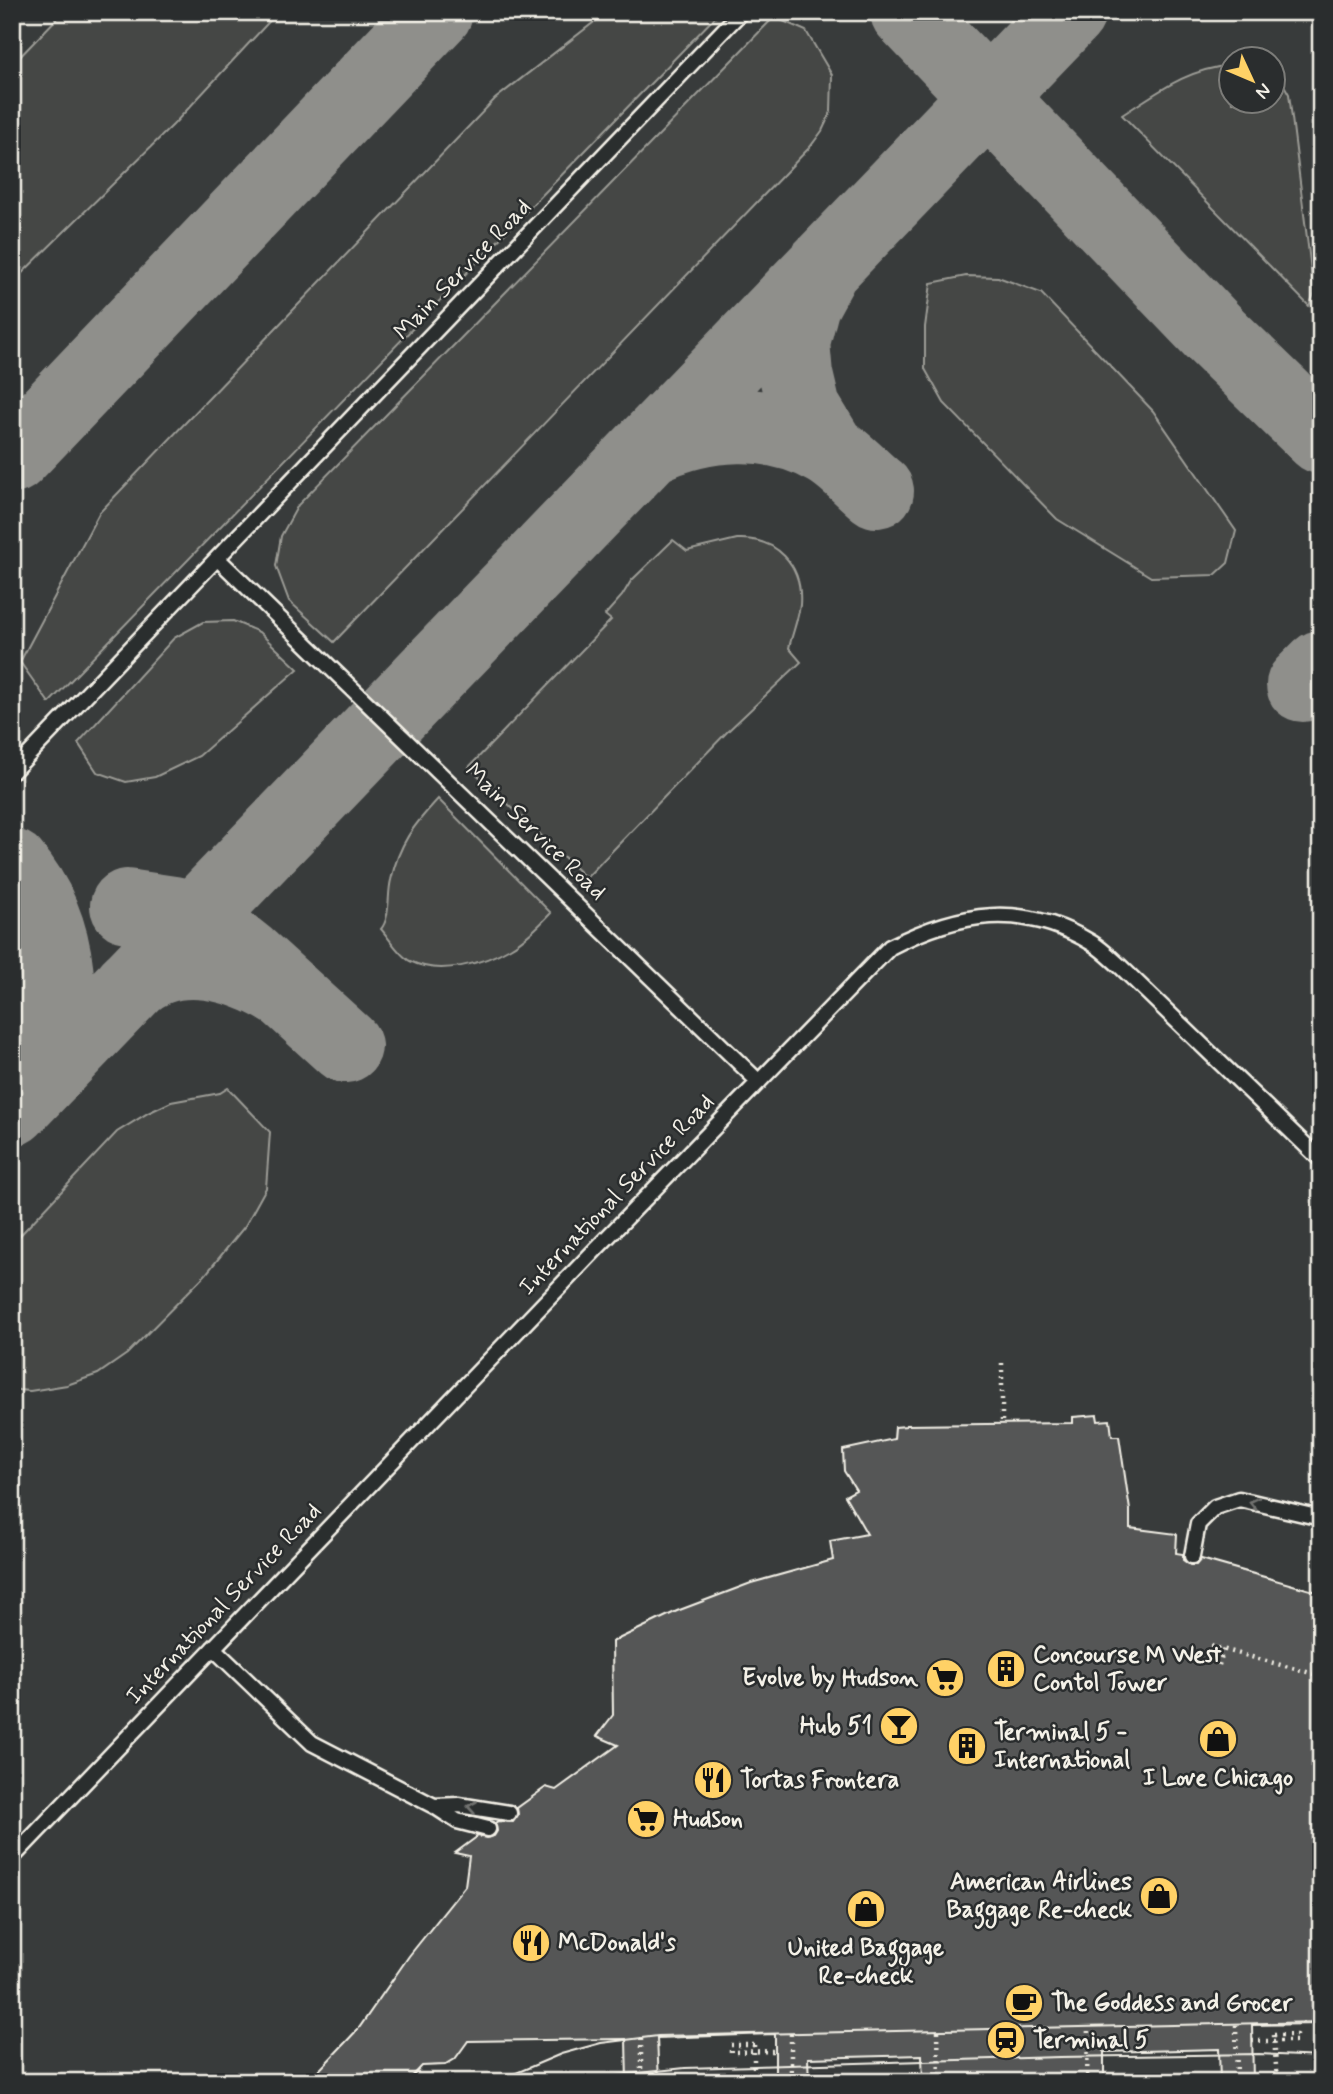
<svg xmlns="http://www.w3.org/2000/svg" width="1333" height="2094" font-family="Mynerve,sans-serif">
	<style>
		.built { fill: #373a3a; fill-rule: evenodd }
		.green { fill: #444645; stroke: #9c9c96; stroke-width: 2 }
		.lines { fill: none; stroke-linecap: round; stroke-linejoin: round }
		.taxiway { stroke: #8f8f8b; stroke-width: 74 }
		.building { fill: #555756; stroke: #f4f1e8; stroke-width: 2 }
		.lane-casing { stroke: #f4f1e8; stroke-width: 19 }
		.path { stroke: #f4f1e8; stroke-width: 4.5; stroke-dasharray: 2 5; stroke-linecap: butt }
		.lane { stroke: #2a2d2e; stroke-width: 14 }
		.tram { stroke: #f4f1e8; stroke-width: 2 }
		.path-bridge { stroke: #f4f1e8; stroke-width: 4.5; stroke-dasharray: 2 5; stroke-linecap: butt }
		.oneway { stroke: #71726f }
		.labels { text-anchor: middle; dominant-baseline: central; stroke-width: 5; stroke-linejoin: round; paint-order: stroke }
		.street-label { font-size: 24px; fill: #f4f1e8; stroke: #2a2d2e }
		.poi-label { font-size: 24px; font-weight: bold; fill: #f4f1e8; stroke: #2a2d2e; text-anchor: start }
	</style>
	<rect width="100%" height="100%" fill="#2a2d2e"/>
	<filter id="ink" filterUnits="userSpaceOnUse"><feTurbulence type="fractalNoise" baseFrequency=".0143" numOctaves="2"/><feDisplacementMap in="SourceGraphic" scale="14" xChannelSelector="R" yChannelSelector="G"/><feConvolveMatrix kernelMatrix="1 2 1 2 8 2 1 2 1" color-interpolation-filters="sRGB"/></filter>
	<g filter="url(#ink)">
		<path class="built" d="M 12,12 L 1321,12 L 1321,2082 L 12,2082 ZM 1232,60 L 1274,60 L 1274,102 L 1232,102 Z"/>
		<path class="green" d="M 63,12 L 278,12 L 173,125 L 12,283 L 12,65 Z
			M 607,12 L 720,12 L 49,703 L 20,662 L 99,513 L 495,99 Z
			M 774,17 L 806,31 L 832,75 L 831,112 L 822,131 L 810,147 L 334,642 L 289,601 L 276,566 L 281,536 L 298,505 Z
			M 1231,65 L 1232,102 L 1274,102 L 1274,71 L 1276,71 L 1289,94 L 1314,294 L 1309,306 L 1122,115 C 1160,91 1185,70 1231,65 Z
			M 966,276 L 998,277 L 1041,293 L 1153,411 L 1236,531 L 1228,563 L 1215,575 L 1151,577 L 1057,519 L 944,403 L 925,369 L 925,327 L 931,283 Z
			M 737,539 C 777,537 803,565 800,605 C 798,620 792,634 789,648 L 801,662 L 728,731 L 586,878 L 469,767 L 611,620 L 605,615 L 622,596 L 631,581 L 673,540 L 687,551 Z
			M 233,621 L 259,632 L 298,669 L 199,756 L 155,777 L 126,782 L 97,772 L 78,743 L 174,638 L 203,622 Z
			M 438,799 L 551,913 C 539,926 526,939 510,948 C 483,964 439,976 410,961 C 399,955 389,938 381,929 C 391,917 387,895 391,880 C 399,844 413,826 438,799 Z
			M 228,1088 L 270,1132 L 266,1188 L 245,1226 L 206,1274 L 127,1354 L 98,1374 L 67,1385 L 30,1391 L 18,1390 L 12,1385 L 12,1244 L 117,1132 L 148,1113 L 171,1102 L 220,1093 Z"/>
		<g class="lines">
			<path class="taxiway" d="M 907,12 L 1217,336 L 1321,437
				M 820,273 L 803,304 L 793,342 L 796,375 L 804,409 L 829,450
				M 649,448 C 705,421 771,417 827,449 C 845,459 861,478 877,491
				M 12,457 L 436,12
				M 1303,685 L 1321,667
				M 12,866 C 63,924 73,1016 32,1083
				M 127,906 L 174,913 L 194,920 L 217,933 L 247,957 L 345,1046
				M 129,987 C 173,942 244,966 288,994
				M 12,1109 L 1069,12"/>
		</g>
		<path class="building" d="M 1097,1415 L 1098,1421 L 1110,1420 L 1112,1436 L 1119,1436 L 1130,1510 L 1130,1528 L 1177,1534 L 1176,1553 L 1183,1554 L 1183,1560 L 1190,1565 L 1196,1565 L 1201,1559 L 1321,1593 L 1321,2024 L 1252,2025 L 1253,2082 L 1220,2082 L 1219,2049 L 1104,2052 L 1104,2082 L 923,2082 L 922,2055 L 808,2058 L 809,2082 L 775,2082 L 775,2034 L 657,2038 L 659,2082 L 627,2082 L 626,2039 L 468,2041 L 455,2059 L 445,2065 L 422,2066 L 407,2082 L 308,2082 L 359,2028 L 409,1956 L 465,1886 L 469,1856 L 455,1853 L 478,1836 L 486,1838 L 494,1836 L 497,1831 L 495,1823 L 498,1821 L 513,1822 L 518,1815 L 517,1808 L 546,1787 L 556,1790 L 618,1745 L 597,1736 L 613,1715 L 612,1642 L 677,1611 L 751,1583 L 833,1560 L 830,1541 L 867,1534 L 845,1496 L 856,1490 L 844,1471 L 843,1450 L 894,1439 L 895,1427 L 906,1426 L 906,1425 L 1073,1423 L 1073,1417 Z"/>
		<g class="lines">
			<g class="lane-casing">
				<path id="lane" d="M 218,559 L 759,1082
					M 12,772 L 741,12
					M 1192,1556 L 1198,1524 L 1215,1507 L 1239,1499 L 1321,1518
					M 213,1648 L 312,1743 L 434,1806 L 457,1821 L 488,1829
					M 434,1806 L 459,1805 L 509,1813
					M 12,1858 L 597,1248 L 890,947 C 959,912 1022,901 1092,943 C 1102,949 1112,959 1121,967 L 1321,1160"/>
			</g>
			<path class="path" d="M 1002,1363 L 1002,1423
				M 1211,1646 L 1318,1675 L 1321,1669
				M 1219,1665 L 1224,1649
				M 1236,2025 L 1237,2082
				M 938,2031 L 939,2082
				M 791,2034 L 791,2082
				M 1274,2035 L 1277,2082
				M 641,2039 L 641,2082
				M 754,2045 L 754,2082
				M 1087,2082 L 1088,2027"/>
			<use href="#lane" class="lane"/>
			<path class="tram" d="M 495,2082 L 561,2054 L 601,2043 L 658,2036 L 1321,2022
				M 592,2082 L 620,2075 L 685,2068 L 1060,2057 L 1259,2054 L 1321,2057"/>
			<path class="path-bridge" d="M 1252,2041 L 1296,2041 L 1296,2035 L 1274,2035
				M 754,2045 L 731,2045 L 731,2052 L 775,2051"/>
		</g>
		<defs><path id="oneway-chevron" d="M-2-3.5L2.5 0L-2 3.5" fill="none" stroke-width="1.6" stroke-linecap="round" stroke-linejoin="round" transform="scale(1.75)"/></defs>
		<g class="oneway">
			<use href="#oneway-chevron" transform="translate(1254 1503) rotate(-167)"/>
			<use href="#oneway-chevron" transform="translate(472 1807) rotate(-170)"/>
		</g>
	</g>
	<defs>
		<g id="building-disc" transform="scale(2.0125)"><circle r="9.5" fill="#ffd166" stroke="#2a2d2e"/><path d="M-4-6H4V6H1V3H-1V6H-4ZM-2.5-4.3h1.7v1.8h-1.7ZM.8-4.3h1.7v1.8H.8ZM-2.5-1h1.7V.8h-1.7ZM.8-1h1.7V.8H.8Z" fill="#111"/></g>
		<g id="supermarket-disc" transform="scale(2.0125)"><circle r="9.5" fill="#ffd166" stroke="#2a2d2e"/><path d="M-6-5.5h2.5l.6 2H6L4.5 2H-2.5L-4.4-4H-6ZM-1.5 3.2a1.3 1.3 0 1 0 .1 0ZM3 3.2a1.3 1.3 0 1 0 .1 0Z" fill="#111"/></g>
		<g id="bar-disc" transform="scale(2.0125)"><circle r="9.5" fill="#ffd166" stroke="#2a2d2e"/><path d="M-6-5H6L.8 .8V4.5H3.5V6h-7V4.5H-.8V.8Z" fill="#111"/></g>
		<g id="shop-disc" transform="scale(2.0125)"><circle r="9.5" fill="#ffd166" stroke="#2a2d2e"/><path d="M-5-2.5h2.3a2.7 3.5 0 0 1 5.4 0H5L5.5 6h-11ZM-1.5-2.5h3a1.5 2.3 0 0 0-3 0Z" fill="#111"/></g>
		<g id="restaurant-disc" transform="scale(2.0125)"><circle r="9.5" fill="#ffd166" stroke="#2a2d2e"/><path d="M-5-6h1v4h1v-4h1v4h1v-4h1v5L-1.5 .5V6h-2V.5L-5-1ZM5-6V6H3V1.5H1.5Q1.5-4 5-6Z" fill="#111"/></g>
		<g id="cafe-disc" transform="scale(2.0125)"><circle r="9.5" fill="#ffd166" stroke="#2a2d2e"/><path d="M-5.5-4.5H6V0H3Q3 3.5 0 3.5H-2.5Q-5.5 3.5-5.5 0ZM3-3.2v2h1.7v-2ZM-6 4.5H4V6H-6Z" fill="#111"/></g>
		<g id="station-disc" transform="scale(2.0125)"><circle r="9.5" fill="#ffd166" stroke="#2a2d2e"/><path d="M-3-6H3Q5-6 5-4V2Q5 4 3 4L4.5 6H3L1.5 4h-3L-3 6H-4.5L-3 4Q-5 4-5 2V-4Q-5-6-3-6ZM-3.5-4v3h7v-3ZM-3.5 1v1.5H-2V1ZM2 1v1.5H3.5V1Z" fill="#111"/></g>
	</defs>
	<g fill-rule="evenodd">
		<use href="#building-disc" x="1006" y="1669"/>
		<use href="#supermarket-disc" x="945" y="1678"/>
		<use href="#bar-disc" x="899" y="1726"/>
		<use href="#shop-disc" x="1218" y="1739"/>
		<use href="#building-disc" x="967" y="1746"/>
		<use href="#restaurant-disc" x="713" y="1780"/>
		<use href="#supermarket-disc" x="646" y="1819"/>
		<use href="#shop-disc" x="1159" y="1896"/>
		<use href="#shop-disc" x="866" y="1909"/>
		<use href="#restaurant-disc" x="531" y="1943"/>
		<use href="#cafe-disc" x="1024" y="2003"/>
		<use href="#station-disc" x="1006" y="2040"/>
	</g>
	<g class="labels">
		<g class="street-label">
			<text transform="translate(463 270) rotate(-46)">Main Service Road</text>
			<text transform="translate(535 832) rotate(44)">Main Service Road</text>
			<text transform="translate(617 1195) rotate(-46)">International Service Road</text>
			<text transform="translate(224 1604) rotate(-46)">International Service Road</text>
		</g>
		<g class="poi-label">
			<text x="1033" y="1655">Concourse M West<tspan x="1033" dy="28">Contol Tower</tspan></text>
			<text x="918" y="1678" text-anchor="end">Evolve by Hudson</text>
			<text x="872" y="1726" text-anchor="end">Hub 51</text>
			<text x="994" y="1732">Terminal 5 -<tspan x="994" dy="28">International</tspan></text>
			<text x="1218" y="1778" text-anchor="middle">I Love Chicago</text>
			<text x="740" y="1780">Tortas Frontera</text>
			<text x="673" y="1819">Hudson</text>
			<text x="1132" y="1882" text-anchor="end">American Airlines<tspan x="1132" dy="28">Baggage Re-check</tspan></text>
			<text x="558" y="1943">McDonald's</text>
			<text x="866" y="1948" text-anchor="middle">United Baggage<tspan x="866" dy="28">Re-check</tspan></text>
			<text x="1051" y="2003">The Goddess and Grocer</text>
			<text x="1033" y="2040">Terminal 5</text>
		</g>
	</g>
	<rect width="1333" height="2094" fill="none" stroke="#2a2d2e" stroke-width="42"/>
	<rect x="21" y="21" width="1291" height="2052" fill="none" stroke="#f4f1e8" stroke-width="2.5" filter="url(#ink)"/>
	<g transform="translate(1252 80) rotate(134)"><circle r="33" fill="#2a2d2e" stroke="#7b7b78" stroke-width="2"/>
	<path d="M0-5L12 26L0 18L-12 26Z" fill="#ffd166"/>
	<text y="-10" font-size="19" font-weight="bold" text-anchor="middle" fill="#f4f1e8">N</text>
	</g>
</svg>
